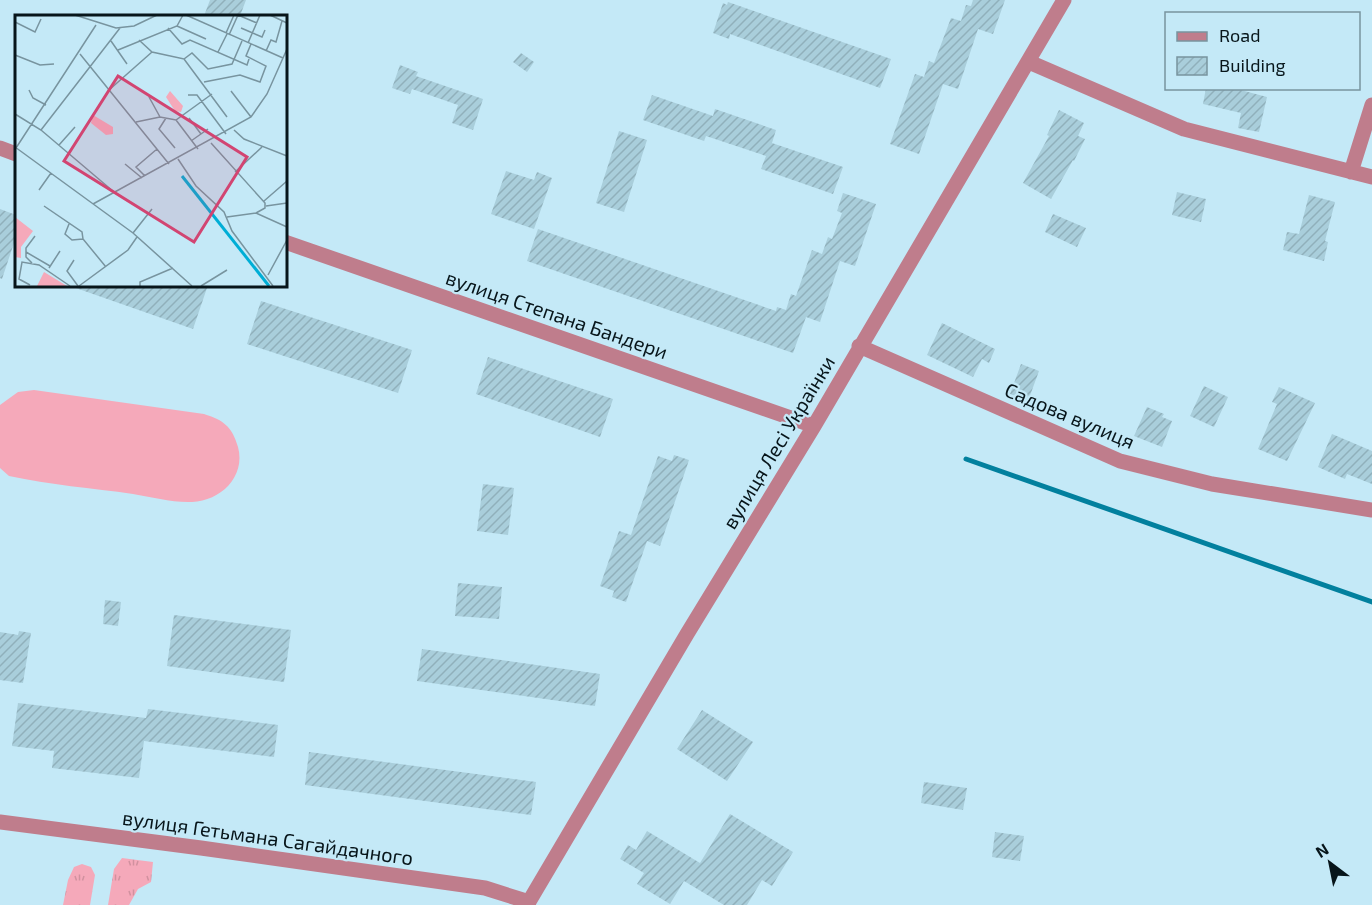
<svg xmlns="http://www.w3.org/2000/svg" width="1372" height="905" font-family="'Exo 2',sans-serif">
	<style>
		.grass { fill: url(#grass-tufts) }
		.garden { fill: #f5a9ba }
		.lines { fill: none; stroke-linecap: round; stroke-linejoin: round }
		.stream { stroke: #02809e; stroke-width: 5 }
		.building { fill: url(#building-hatch) }
		.minor { stroke: #bf7d8c; stroke-width: 15 }
		.labels { text-anchor: middle; dominant-baseline: central; stroke-width: 4.5; stroke-linejoin: round; paint-order: stroke }
		.street-label { font-size: 20px; fill: #07151a; stroke: #c4e9f7 }
		.inset-river { fill: none; stroke: #00aed6; stroke-width: 3 }
		.inset-road { fill: none; stroke: #78949f; stroke-width: 1.5 }
		.view { fill: #d24572; fill-opacity: 0.15; stroke: #d24572; stroke-width: 3 }
		.inset-edge { fill: none; stroke: #07151a; stroke-width: 3 }
	</style>
	<defs>
		<pattern id="grass-tufts" width="24" height="20" patternUnits="userSpaceOnUse" patternTransform="scale(1.5)"><rect width="24" height="20" fill="#f5a9ba"/><path d="M3 7l-1-3M5 7V3M7 7l1-3M15 17l-1-3M17 17v-4M19 17l1-3" fill="none" stroke="#d1919f"/></pattern>
		<pattern id="building-hatch" width="6" height="6" patternUnits="userSpaceOnUse" patternTransform="scale(1.5)"><rect width="6" height="6" fill="#a9cedb"/><path d="M-1 1l2-2M0 6l6-6M5 7l2-2" fill="none" stroke="#90b0bb"/></pattern>
	</defs>
	<rect width="100%" height="100%" fill="#c4e9f7"/>
	<path class="grass" d="M 122,858 L 153,862 L 151,882 L 138,889 L 129,905 L 108,905 L 114,869 Z
		M 82,864 L 91,867 L 95,875 L 90,905 L 63,905 L 68,880 L 74,867 Z"/>
	<path class="garden" d="M 34,390 L 204,414 C 223,420 232,426 238,447 C 246,477 220,501 192,502 C 173,503 152,497 133,494 C 92,488 50,485 9,476 L 0,468 L 0,405 L 18,392 Z"/>
	<g class="lines">
		<path class="stream" d="M 966,459 L 1372,602"/>
	</g>
	<path class="building" d="M 210,0 L 246,0 L 240,16 L 204,16 Z
		M 973,0 L 1005,0 L 993,34 L 978,29 L 958,89 L 943,84 L 919,154 L 890,144 L 915,74 L 924,77 L 929,61 L 934,63 L 951,18 L 961,21 L 966,5 L 971,6 Z
		M 728,2 L 891,59 L 880,88 L 730,34 L 729,39 L 713,33 L 723,3 L 727,5 Z
		M 521,53 L 534,62 L 527,72 L 513,62 Z
		M 400,65 L 418,72 L 416,76 L 483,99 L 473,130 L 452,123 L 458,105 L 412,89 L 410,94 L 392,88 Z
		M 1206,88 L 1233,88 L 1267,97 L 1259,132 L 1238,128 L 1241,113 L 1203,104 Z
		M 652,95 L 713,116 L 715,109 L 776,130 L 772,143 L 843,167 L 833,194 L 761,169 L 766,156 L 706,136 L 704,141 L 643,120 Z
		M 1059,110 L 1084,123 L 1078,136 L 1085,139 L 1074,161 L 1073,160 L 1051,199 L 1023,183 L 1049,136 L 1047,135 Z
		M 619,131 L 647,140 L 624,212 L 596,203 Z
		M 506,171 L 534,180 L 537,172 L 552,178 L 534,229 L 491,214 Z
		M 1177,192 L 1206,199 L 1201,222 L 1172,215 Z
		M 843,193 L 876,204 L 855,266 L 840,261 L 820,322 L 806,317 L 793,353 L 527,261 L 538,229 L 776,311 L 777,307 L 786,310 L 791,294 L 796,296 L 812,250 L 822,254 L 828,237 L 832,239 L 842,213 L 837,211 Z
		M 1309,195 L 1335,202 L 1325,241 L 1328,242 L 1324,261 L 1283,250 L 1287,232 L 1299,234 Z
		M 0,209 L 16,215 L 16,237 L 2,279 L 0,278 Z
		M 1053,214 L 1086,228 L 1077,247 L 1045,232 Z
		M 73,285 L 208,285 L 193,329 L 73,287 Z
		M 261,301 L 412,350 L 398,393 L 247,344 Z
		M 942,323 L 995,349 L 989,363 L 982,359 L 973,377 L 927,355 Z
		M 488,357 L 613,399 L 600,437 L 476,394 Z
		M 1021,364 L 1039,371 L 1028,401 L 1010,394 Z
		M 1204,386 L 1228,397 L 1214,427 L 1190,416 Z
		M 1279,387 L 1315,403 L 1287,461 L 1258,449 L 1277,404 L 1272,402 Z
		M 1147,407 L 1164,414 L 1162,417 L 1172,421 L 1162,447 L 1134,436 Z
		M 1332,434 L 1372,451 L 1372,484 L 1347,474 L 1345,479 L 1318,467 Z
		M 674,455 L 689,460 L 660,546 L 647,541 L 626,602 L 612,597 L 614,591 L 600,586 L 619,531 L 631,535 L 658,456 L 672,461 Z
		M 483,484 L 514,488 L 508,535 L 477,531 Z
		M 458,583 L 502,587 L 499,619 L 455,616 Z
		M 105,600 L 121,602 L 118,626 L 103,624 Z
		M 174,615 L 291,630 L 284,682 L 167,666 Z
		M 19,631 L 31,633 L 23,683 L 0,680 L 0,632 L 18,635 Z
		M 422,649 L 600,674 L 595,706 L 417,681 Z
		M 18,703 L 146,718 L 148,709 L 278,725 L 274,757 L 144,741 L 139,778 L 52,768 L 54,751 L 12,746 Z
		M 702,710 L 753,742 L 727,781 L 677,749 Z
		M 309,752 L 536,782 L 531,815 L 305,785 Z
		M 924,782 L 967,788 L 963,810 L 921,803 Z
		M 730,814 L 793,852 L 772,886 L 762,880 L 747,905 L 724,905 L 684,881 L 670,904 L 637,884 L 644,873 L 620,859 L 628,845 L 636,850 L 647,831 L 700,863 Z
		M 995,832 L 1024,836 L 1020,861 L 992,857 Z"/>
	<g class="lines">
		<path class="minor" d="M 1029,62 L 1184,129 L 1372,177
			M 0,148 L 16,154
			M 1351,172 L 1372,105
			M 285,242 L 814,426
			M 859,346 L 1120,461 L 1212,484 L 1372,510
			M 0,822 L 201,848 L 485,888 L 529,902
			M 527,905 L 687,634 L 814,426 L 1064,0"/>
	</g>
	<g class="labels">
		<g class="street-label">
			<text transform="translate(557 314) rotate(19)">вулиця Степана Бандери</text>
			<text transform="translate(1070 415) rotate(23)">Садова вулиця</text>
			<text transform="translate(778 442) rotate(-59)">вулиця Лесі Українки</text>
			<text transform="translate(268 837) rotate(8)">вулиця Гетьмана Сагайдачного</text>
		</g>
	</g>
	<g transform="translate(15 15)">
		<rect width="272" height="272" fill="#c4e9f7"/>
		<path d="M 0,202 L 18,216 L 6,232 L 6,243 L 0,242 ZM 29,257 L 52,271 L 22,271 Z" fill="#f5a9ba"/>
		<path d="M 155,76 L 168,91 L 166,97 L 160,96 L 151,82 ZM 78,100 L 98,112 L 98,119 L 91,120 L 76,108 Z" fill="#f5a9ba"/>
		<path class="inset-river" d="M 167,161 L 254,271"/>
		<path class="inset-road" d="M 60,0 L 101,13 L 119,11 L 142,0M 171,0 L 268,43M 255,0 L 272,8M 0,7 L 20,17 L 26,4M 162,11 L 191,24M 153,13 L 167,29 L 175,25 L 232,50 L 234,44M 226,13 L 247,22 L 250,15M 211,18 L 219,0M 214,20 L 223,0 L 242,8M 124,25 L 137,37 L 169,44 L 177,38 L 193,54 L 217,49 L 227,26M 96,26 L 112,49M 233,28 L 245,0M 103,35 L 162,11 L 168,0M 251,36 L 256,25 L 261,27 L 267,6M 203,37 L 212,19M 65,39 L 154,149M 0,40 L 25,50 L 39,49M 169,44 L 212,102M 189,67 L 225,60 L 245,67 L 251,51 L 231,41 L 236,29M 14,75 L 18,83 L 31,90M 94,75 L 137,37M 216,76 L 236,102M 173,80 L 182,80 L 211,119M 134,82 L 145,102M 0,99 L 26,115 L 99,177M 151,103 L 144,114 L 160,133M 174,103 L 186,119M 161,105 L 183,134M 121,107 L 145,102 L 161,105 L 197,79M 26,115 L 105,13M 219,115 L 229,124 L 272,141M 176,126 L 193,114M 196,128 L 250,188 L 250,193 L 241,198M 44,130 L 60,112M 0,132 L 118,218 L 177,271M 1,133 L 81,10M 163,144 L 181,171 L 209,197 L 217,216 L 258,271M 110,149 L 127,163M 220,157 L 247,132M 130,161 L 121,152 L 142,134M 24,175 L 36,158M 249,186 L 272,166M 78,189 L 236,102 L 252,79 L 272,34M 29,191 L 67,217 L 68,224 L 91,252M 251,191 L 272,188M 212,202 L 241,198 L 272,212M 54,209 L 50,219 L 57,225 L 68,224M 118,218 L 137,194M 11,237 L 35,251M 59,245 L 52,256 L 63,271M 17,248 L 11,242 L 11,233 L 20,221M 34,253 L 45,236M 253,260 L 272,225M 15,270 L 4,264 L 7,247 L 24,250 L 55,271M 64,271 L 113,235 L 122,222M 125,271 L 125,267 L 158,253M 186,271 L 212,255"/>
		<path class="view" d="M 103,61 L 232,142 L 179,227 L 49,146 Z"/>
		<rect width="272" height="272" class="inset-edge"/>
	</g>
	<rect x="1165" y="12" width="195" height="78" fill="#c4e9f7" stroke="#78949f" stroke-width="1.5"/>
	<rect x="1177" y="32" width="30" height="9" fill="#bf7d8c" stroke="#78949f" stroke-width="1.5"/>
	<text x="1219" y="42" font-size="18" fill="#07151a">Road</text>
	<rect x="1177" y="57" width="30" height="18" fill="url(#building-hatch)" stroke="#78949f" stroke-width="1.5"/>
	<text x="1219" y="72" font-size="18" fill="#07151a">Building</text>
	<g transform="translate(1330 863) rotate(328)" stroke="#c4e9f7" stroke-width="4.5" paint-order="stroke">
	<path d="M0-4.5L10 22L0 15L-10 22Z" fill="#07151a"/>
	<text y="-9" font-size="16" font-weight="bold" text-anchor="middle" fill="#07151a">N</text>
	</g>
</svg>
